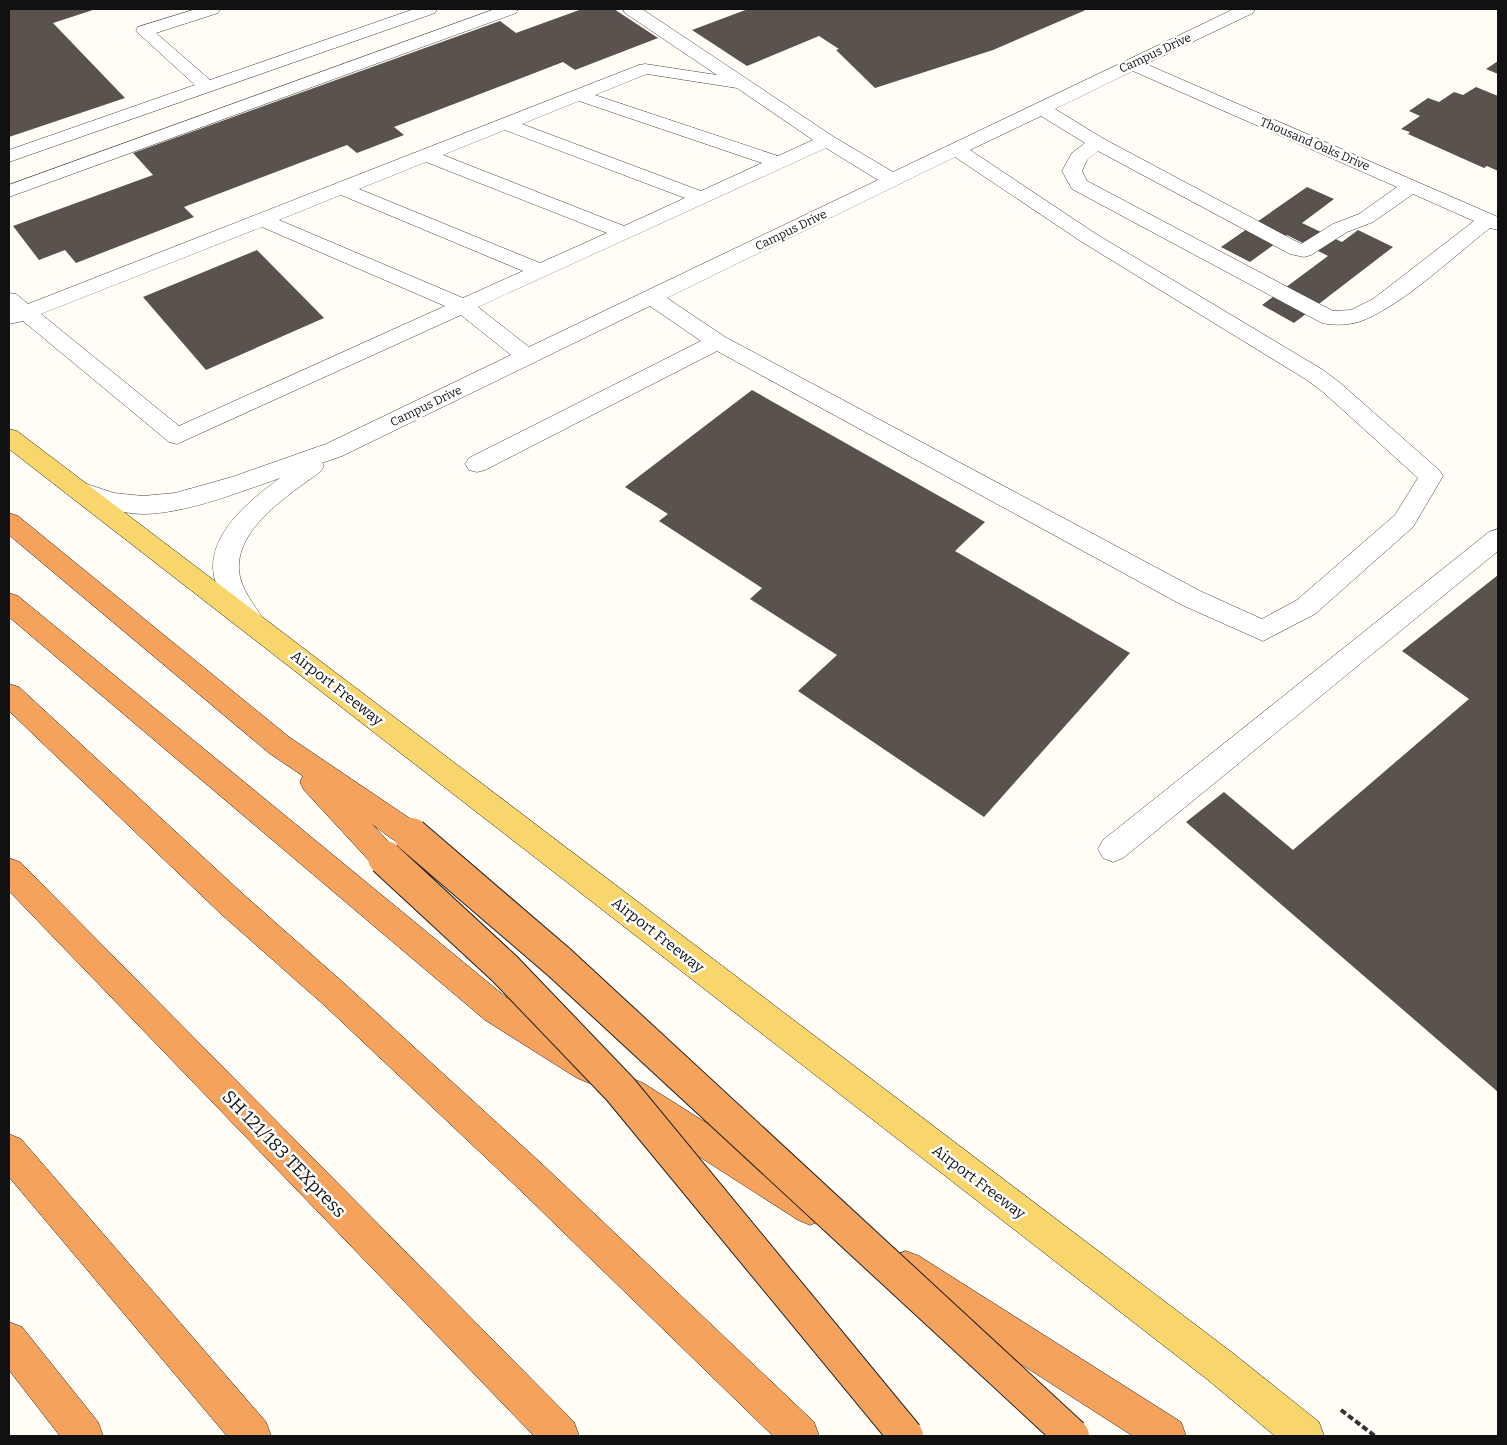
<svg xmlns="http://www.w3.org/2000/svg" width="1507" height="1445" font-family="Bitter,serif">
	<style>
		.building { fill: #5a524d }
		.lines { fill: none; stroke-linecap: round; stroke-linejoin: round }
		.minor-casing { stroke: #444; stroke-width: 1 }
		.major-casing { stroke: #222; stroke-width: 1 }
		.highway-casing { stroke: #222; stroke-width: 1 }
		.path { stroke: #333; stroke-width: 4; stroke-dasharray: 6 3; stroke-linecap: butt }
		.minor { fill: #fff; fill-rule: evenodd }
		.major { fill: #f9d66b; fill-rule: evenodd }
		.highway { fill: #f5a25d; fill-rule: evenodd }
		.highway-bridge-casing { stroke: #222; stroke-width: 36; stroke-linecap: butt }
		.highway-bridge { stroke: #f5a25d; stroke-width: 34 }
		.labels { text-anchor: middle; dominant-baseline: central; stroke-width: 5; stroke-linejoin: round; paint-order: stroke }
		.far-street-label { font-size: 12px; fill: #111; stroke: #fff }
		.street-label { font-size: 15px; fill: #111; stroke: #fff }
		.near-street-label { font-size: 18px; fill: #111; stroke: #fff }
	</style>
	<rect width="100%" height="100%" fill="#fffdf5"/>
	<path class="building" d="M 9,9 L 96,9 L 53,23 L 125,98 L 9,137 Z
		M 582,9 L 614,9 L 658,38 L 575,70 L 563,62 L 394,127 L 404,135 L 357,153 L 347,145 L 184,207 L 194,217 L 76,263 L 65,250 L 39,260 L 13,226 L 153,175 L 133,153 L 500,21 L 516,33 Z
		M 748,9 L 1088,9 L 993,50 L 875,88 L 836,50 L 839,49 L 819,36 L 747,66 L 692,30 Z
		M 1498,61 L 1498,74 L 1486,69 Z
		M 1476,87 L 1498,96 L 1498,171 L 1487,166 L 1484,168 L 1408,134 L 1410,132 L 1401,129 L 1420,116 L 1409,111 L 1428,98 L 1439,102 L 1454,92 L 1463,95 Z
		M 1307,187 L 1334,199 L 1302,223 L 1342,242 L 1358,230 L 1393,247 L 1294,323 L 1262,305 L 1328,256 L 1287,235 L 1250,262 L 1221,247 Z
		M 257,250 L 324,318 L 206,370 L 143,297 Z
		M 752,390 L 985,522 L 955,551 L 1130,653 L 984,817 L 798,691 L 837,655 L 750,599 L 762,588 L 659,521 L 668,514 L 625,487 Z
		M 1498,575 L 1498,1092 L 1186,822 L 1224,792 L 1293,850 L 1469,699 L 1402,651 Z"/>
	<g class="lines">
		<g class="minor-casing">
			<path id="minor" d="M 196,9 L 220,9 L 218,13 L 156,33 L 210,80 L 414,9 L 437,9 L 435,13 L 9,162 L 9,150 L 195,85 L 136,31 L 138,27 Z
				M 495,9 L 518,9 L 516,13 L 9,197 L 9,185 Z
				M 623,9 L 642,9 L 834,137 L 893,172 L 1234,9 L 1255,9 L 1253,13 L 1146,64 L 1498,217 L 1498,230 L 1490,228 C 1454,256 1405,303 1364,320 C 1352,325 1335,326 1322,323 L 1072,189 L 1062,171 L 1072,153 L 1085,143 L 1041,116 L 970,150 L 1096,234 L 1323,370 L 1339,382 L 1439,470 L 1443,476 L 1413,527 L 1315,614 L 1263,641 L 1182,605 L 717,351 L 485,470 L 477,472 L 469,470 L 465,464 L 469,458 L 701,341 L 650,306 L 342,456 L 322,463 L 324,466 L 320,472 C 289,495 230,531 240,577 C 244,594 258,609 266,624 L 262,631 L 253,634 L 244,631 C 233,615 218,596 214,576 C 206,535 250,500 280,478 C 239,492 188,513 144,514 C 117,514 91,503 67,494 L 63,488 L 67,482 L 75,480 L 114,493 L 143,496 L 175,493 L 232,477 L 326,444 L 511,355 L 461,315 L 177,444 L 169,442 L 23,321 L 9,324 L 9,293 L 16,294 L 28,304 L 639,65 L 645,64 L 717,75 L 625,13 ZM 1133,71 L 1397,187 L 1359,214 L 1333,224 L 1301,244 L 1104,139 L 1055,109 ZM 647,74 L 737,88 L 813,140 L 778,156 L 595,95 ZM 579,101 L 762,163 L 701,191 L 522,124 ZM 505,130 L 685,198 L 624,226 L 443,155 ZM 826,148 L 878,180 L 529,347 L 478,307 ZM 1098,151 L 1290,254 L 1304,257 L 1311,255 L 1347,232 L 1373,222 L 1413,194 L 1474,221 L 1373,299 L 1351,310 L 1333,311 L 1087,181 L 1082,171 L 1087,160 ZM 955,157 L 1082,242 L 1307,380 L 1323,392 L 1418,478 L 1395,515 L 1297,600 L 1262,619 L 1200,591 L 725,337 L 667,298 ZM 426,162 L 607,233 L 540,263 L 359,189 ZM 341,195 L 523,271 L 463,298 L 279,220 ZM 262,227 L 445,306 L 179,426 L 41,314 Z
				M 1498,529 L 1498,551 L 1123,858 L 1113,862 L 1103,858 L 1098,849 L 1103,840 L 1489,532 Z"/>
		</g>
		<g class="major-casing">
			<path id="major" d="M 9,429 L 17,431 L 1234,1354 L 1319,1422 L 1324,1436 L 1275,1436 L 1208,1380 L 9,449 Z"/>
		</g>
		<g class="highway-casing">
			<path id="highway" d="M 9,513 L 18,516 L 289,737 L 421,826 L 426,835 L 421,844 C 402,851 388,835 372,824 L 395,849 L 400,858 L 395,867 L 385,871 L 375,867 L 304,790 L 300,782 L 303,776 L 269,753 L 9,535 Z
				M 9,593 L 18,596 L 507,998 L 601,1056 L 605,1067 L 601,1078 L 589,1083 L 577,1078 L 485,1020 L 9,617 Z
				M 9,684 L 19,687 L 243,894 L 346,985 L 542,1164 L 814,1422 L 819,1436 L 773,1436 L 518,1188 L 324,1005 L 221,914 L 9,711 Z
				M 9,858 L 20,862 L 574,1422 L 579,1436 L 534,1436 L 9,891 Z
				M 631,1078 L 643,1083 L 822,1196 L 827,1208 L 822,1220 L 810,1225 L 798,1220 L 619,1105 L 614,1094 L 619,1083 Z
				M 9,1134 L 21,1139 L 266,1422 L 271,1436 L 227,1436 L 9,1177 Z
				M 906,1251 L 919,1256 L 1181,1422 L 1186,1436 L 1133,1436 L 893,1282 L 888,1269 L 893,1256 Z
				M 9,1322 L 22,1327 L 98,1422 L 103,1436 L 60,1436 L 9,1370 Z"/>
		</g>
		<path class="path" d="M 1341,1410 L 1375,1436"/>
		<use href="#minor" class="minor"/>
		<use href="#major" class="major"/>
		<use href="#highway" class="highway"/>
		<g class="highway-bridge-casing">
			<path id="highway-bridge" d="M 411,835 L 560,963 L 1072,1436
				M 385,858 L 505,969 L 620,1089 L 906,1436"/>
		</g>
		<use href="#highway-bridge" class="highway-bridge"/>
	</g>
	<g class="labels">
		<g class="far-street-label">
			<text transform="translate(1155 53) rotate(-25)">Campus Drive</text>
			<text transform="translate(1315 144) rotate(23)">Thousand Oaks Drive</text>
			<text transform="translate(791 230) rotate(-26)">Campus Drive</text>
			<text transform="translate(426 406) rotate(-26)">Campus Drive</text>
		</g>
		<g class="street-label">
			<text transform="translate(337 688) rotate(38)">Airport Freeway</text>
			<text transform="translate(658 935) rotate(38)">Airport Freeway</text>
			<text transform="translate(979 1182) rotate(37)">Airport Freeway</text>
		</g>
		<g class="near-street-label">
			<text transform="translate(284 1154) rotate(46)">SH 121/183 TEXpress</text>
		</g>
	</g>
	<rect width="1507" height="1445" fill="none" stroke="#111111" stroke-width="20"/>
</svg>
